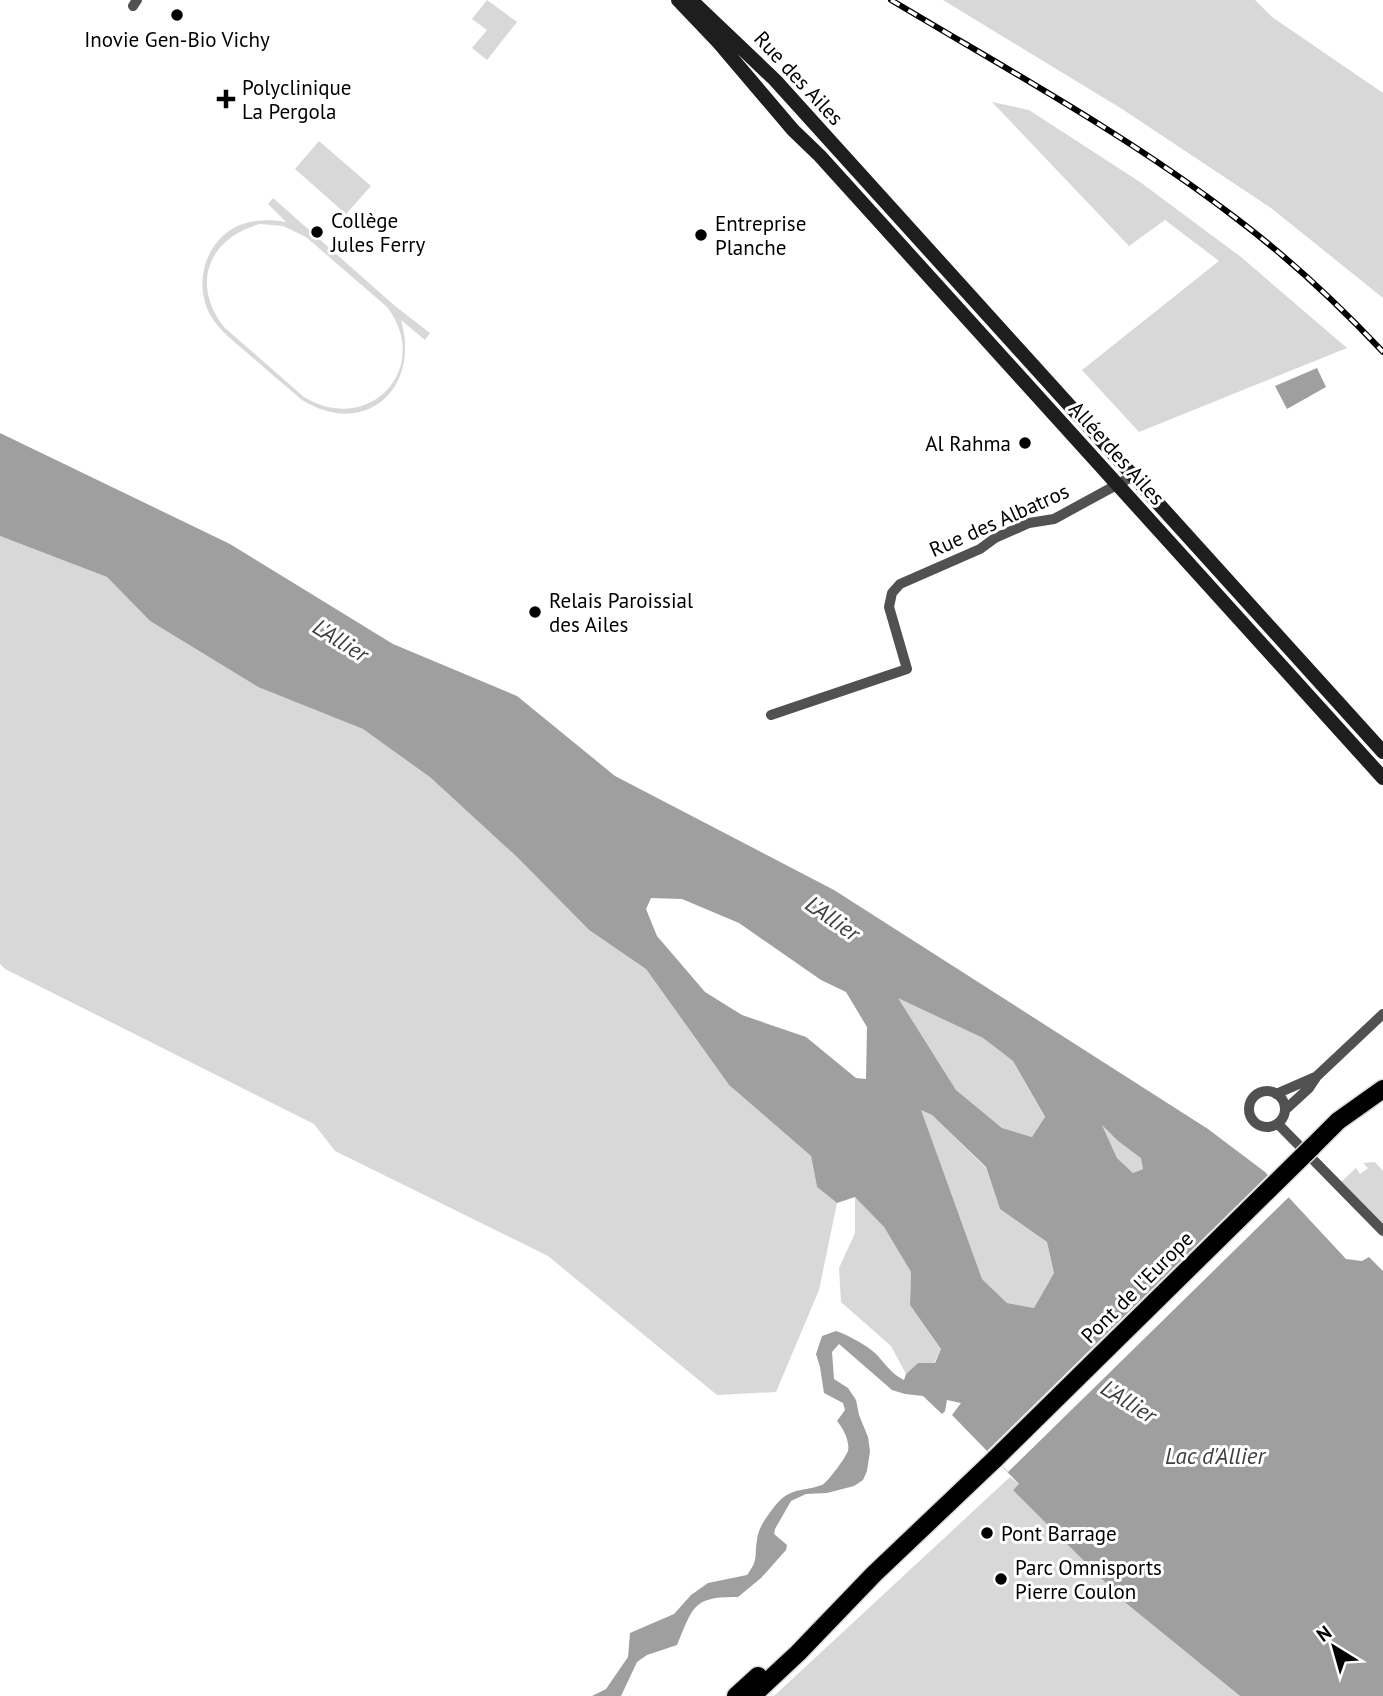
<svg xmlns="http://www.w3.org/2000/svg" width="1383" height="1696" font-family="'PT Sans',sans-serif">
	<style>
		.green { fill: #d8d8d8; fill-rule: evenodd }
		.water { fill: #9f9f9f; fill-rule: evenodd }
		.pier { fill: #fff }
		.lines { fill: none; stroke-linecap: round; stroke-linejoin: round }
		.primary-casing { stroke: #dbdbdb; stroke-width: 21 }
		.street { stroke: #515151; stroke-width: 10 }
		.secondary { stroke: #1e1e1e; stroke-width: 14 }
		.primary { stroke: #000; stroke-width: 18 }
		.rail-casing { stroke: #000; stroke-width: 6 }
		.rail { stroke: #fff; stroke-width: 3.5; stroke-dasharray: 10; stroke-linecap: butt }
		.primary-bridge-casing { stroke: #dbdbdb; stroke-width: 21; stroke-linecap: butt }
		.primary-bridge { stroke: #000; stroke-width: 18 }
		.poi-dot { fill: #000; stroke: #fff; stroke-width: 2.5 }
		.labels { text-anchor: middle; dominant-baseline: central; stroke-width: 6; stroke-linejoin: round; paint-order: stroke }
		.poi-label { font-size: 21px; fill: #000; stroke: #fff; text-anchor: start }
		.street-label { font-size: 21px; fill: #000; stroke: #fff }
		.water-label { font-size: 23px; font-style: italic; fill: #404040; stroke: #fff }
	</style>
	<rect width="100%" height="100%" fill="#fff"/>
	<path class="green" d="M 487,0 L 517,22 L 487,60 L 472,48 L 487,30 L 472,19 Z
		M 943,0 L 1255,0 L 1272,17 L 1383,93 L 1383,298 L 1271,208 L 1122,109 Z
		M 992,102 L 1029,110 L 1140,182 L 1241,257 L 1347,348 L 1139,432 L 1082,370 L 1219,261 L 1165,220 L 1129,246 Z
		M 319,141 L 371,186 L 346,214 L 295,169 Z
		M 273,198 L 395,306 L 430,333 L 425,340 L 401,320 C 421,389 365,439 302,400 C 285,386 269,372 253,358 C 240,346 224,335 214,321 C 197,297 199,263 218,241 C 235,220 262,218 286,222 L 268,204 ZM 260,224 L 283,226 L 306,237 L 387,307 C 433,367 370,437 304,397 L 225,328 C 190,285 208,238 260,224 Z
		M 0,536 L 107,577 L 150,621 L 258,687 L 363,729 L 431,778 L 518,858 L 589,930 L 646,969 L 729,1085 L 811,1156 L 817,1187 L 837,1203 L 819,1290 L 776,1392 L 717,1395 L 548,1256 L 335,1151 L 314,1124 L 5,969 L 0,964 Z
		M 897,997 L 983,1038 L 1013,1061 L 1045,1118 L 1032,1137 L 1002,1128 L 956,1090 Z
		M 920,1109 L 932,1115 L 986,1168 L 1000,1209 L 1047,1242 L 1054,1273 L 1034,1308 L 1007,1303 L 982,1279 Z
		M 1101,1123 L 1118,1141 L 1142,1158 L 1143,1169 L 1133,1173 L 1117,1158 Z
		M 1375,1162 L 1383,1171 L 1383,1225 L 1341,1182 L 1356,1168 L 1360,1174 L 1368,1168 L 1363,1163 Z
		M 855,1196 L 884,1227 L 911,1272 L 910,1305 L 941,1349 L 934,1363 L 918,1363 L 906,1374 L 891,1346 L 841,1302 L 839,1268 L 855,1233 Z
		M 1010,1477 L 1020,1485 L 1013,1489 L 1127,1604 L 1240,1696 L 774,1696 Z"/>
	<path class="water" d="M 1317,368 L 1326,387 L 1287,409 L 1275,386 Z
		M 0,433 L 230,544 L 393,644 L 517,696 L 615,776 L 834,890 L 1208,1129 L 1265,1172 L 1346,1259 L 1362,1261 L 1369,1257 L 1383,1271 L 1383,1696 L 1240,1696 L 1127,1604 L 1013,1490 L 1019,1484 L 952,1415 L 961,1403 L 947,1400 L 945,1411 L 942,1414 L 923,1396 L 905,1394 L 892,1390 L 839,1344 L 832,1352 L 834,1379 L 848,1388 L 856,1400 L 859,1415 L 868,1437 L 870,1451 L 867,1471 L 863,1480 L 854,1486 L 827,1493 L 806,1494 L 791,1501 L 775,1529 L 774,1534 L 787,1545 L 786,1550 L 761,1578 L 738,1597 C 693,1596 693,1607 677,1645 L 647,1655 L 637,1662 L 621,1696 L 592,1696 L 606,1689 L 628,1657 L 630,1633 L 674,1614 L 691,1595 L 708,1583 L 747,1575 C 759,1559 754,1557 757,1540 C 758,1529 765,1519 771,1511 C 789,1486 798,1493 822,1485 C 828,1482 846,1457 848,1451 C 850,1441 843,1428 837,1421 L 845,1410 L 843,1403 L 824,1393 L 820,1367 L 816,1354 L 822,1336 L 836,1331 C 846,1334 868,1346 875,1353 C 886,1364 890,1373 904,1380 L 906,1374 L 918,1363 L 935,1363 L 941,1349 L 910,1305 L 911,1272 L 884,1227 L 855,1197 L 837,1203 L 817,1187 L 811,1156 L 729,1085 L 646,969 L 589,930 L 518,858 L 431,778 L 363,729 L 258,687 L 150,621 L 107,577 L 0,536 ZM 651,898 L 682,899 L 739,923 L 821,980 L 846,992 L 867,1027 L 866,1079 L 856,1078 L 806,1037 L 742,1015 L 705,992 L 657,936 L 646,909 ZM 898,998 L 983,1038 L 1013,1061 L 1045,1117 L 1032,1137 L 1002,1128 L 956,1090 ZM 921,1110 L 932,1115 L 986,1167 L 1000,1209 L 1047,1242 L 1054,1273 L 1034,1308 L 1007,1303 L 982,1279 ZM 1102,1125 L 1118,1141 L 1141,1158 L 1143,1169 L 1133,1173 L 1117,1158 Z"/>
	<path class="pier" d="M 1271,1172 L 1291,1195 L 1008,1472 L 987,1451 Z"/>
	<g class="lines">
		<g class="primary-casing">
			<path id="primary" d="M 1312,1147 L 1338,1121 L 1383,1089
				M 736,1696 L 758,1676
				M 752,1696 L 798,1653 L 874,1574 L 995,1459"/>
		</g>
		<path class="street" d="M 133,6 L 137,0
			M 771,715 L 907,669 L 889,607 L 892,593 L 900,584 L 980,549 L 995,538 L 1029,523 L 1054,519 L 1133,476
			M1249 1109a18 18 0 1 1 36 0a18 18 0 1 1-36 0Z
			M 1276,1094 L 1315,1077
			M 1285,1110 L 1309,1088 L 1317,1076 L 1383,1014
			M 1278,1124 L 1383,1231"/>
		<path class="secondary" d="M 678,0 L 719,43 L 793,130 L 820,156 L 1383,778
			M 691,0 L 775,80 L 1383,752"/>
		<use href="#primary" class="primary"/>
		<g class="rail-casing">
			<path id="rail" d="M 891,0 C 1008,70 1129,136 1237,219 C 1290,259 1338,304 1383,352"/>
		</g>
		<use href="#rail" class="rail"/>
		<g class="primary-bridge-casing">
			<path id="primary-bridge" d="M 995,1459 L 1312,1147"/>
		</g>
		<use href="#primary-bridge" class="primary-bridge"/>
	</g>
	<g class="poi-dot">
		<circle cx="177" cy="15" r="7"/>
		<path d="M222.5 88.5h7v7h7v7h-7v7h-7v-7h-7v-7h7z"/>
		<circle cx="317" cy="232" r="7"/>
		<circle cx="701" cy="235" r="7"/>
		<circle cx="1025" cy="443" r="7"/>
		<circle cx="535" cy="612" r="7"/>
		<circle cx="987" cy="1533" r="7"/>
		<circle cx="1001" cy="1579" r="7"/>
	</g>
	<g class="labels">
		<g class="poi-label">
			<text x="177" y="39" text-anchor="middle">Inovie Gen-Bio Vichy</text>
			<text x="242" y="87">Polyclinique<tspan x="242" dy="24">La Pergola</tspan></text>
			<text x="331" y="220">Collège<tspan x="331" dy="24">Jules Ferry</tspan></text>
			<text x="715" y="223">Entreprise<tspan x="715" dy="24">Planche</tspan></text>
			<text x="1011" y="443" text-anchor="end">Al Rahma</text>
			<text x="549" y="600">Relais Paroissial<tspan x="549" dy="24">des Ailes</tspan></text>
			<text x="1001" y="1533">Pont Barrage</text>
			<text x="1015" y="1567">Parc Omnisports<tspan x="1015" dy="24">Pierre Coulon</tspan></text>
		</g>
		<g class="street-label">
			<text transform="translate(799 78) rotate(47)">Rue des Ailes</text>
			<text transform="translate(1117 453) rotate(48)">Allée des Ailes</text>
			<text transform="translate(999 520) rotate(-24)">Rue des Albatros</text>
			<text transform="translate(1137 1287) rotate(-45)">Pont de l'Europe</text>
		</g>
		<g class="water-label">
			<text transform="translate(341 640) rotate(32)">L'Allier</text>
			<text transform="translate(833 918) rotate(35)">L'Allier</text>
			<text transform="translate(1129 1401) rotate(32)">L'Allier</text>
			<text x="1215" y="1455">Lac d'Allier</text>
		</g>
	</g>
	<g transform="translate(1334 1647) rotate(323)" stroke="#ffffff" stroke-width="5" paint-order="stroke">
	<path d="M0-5L12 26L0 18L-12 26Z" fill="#000000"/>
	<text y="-10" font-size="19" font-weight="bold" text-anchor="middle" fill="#000000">N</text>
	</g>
</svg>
